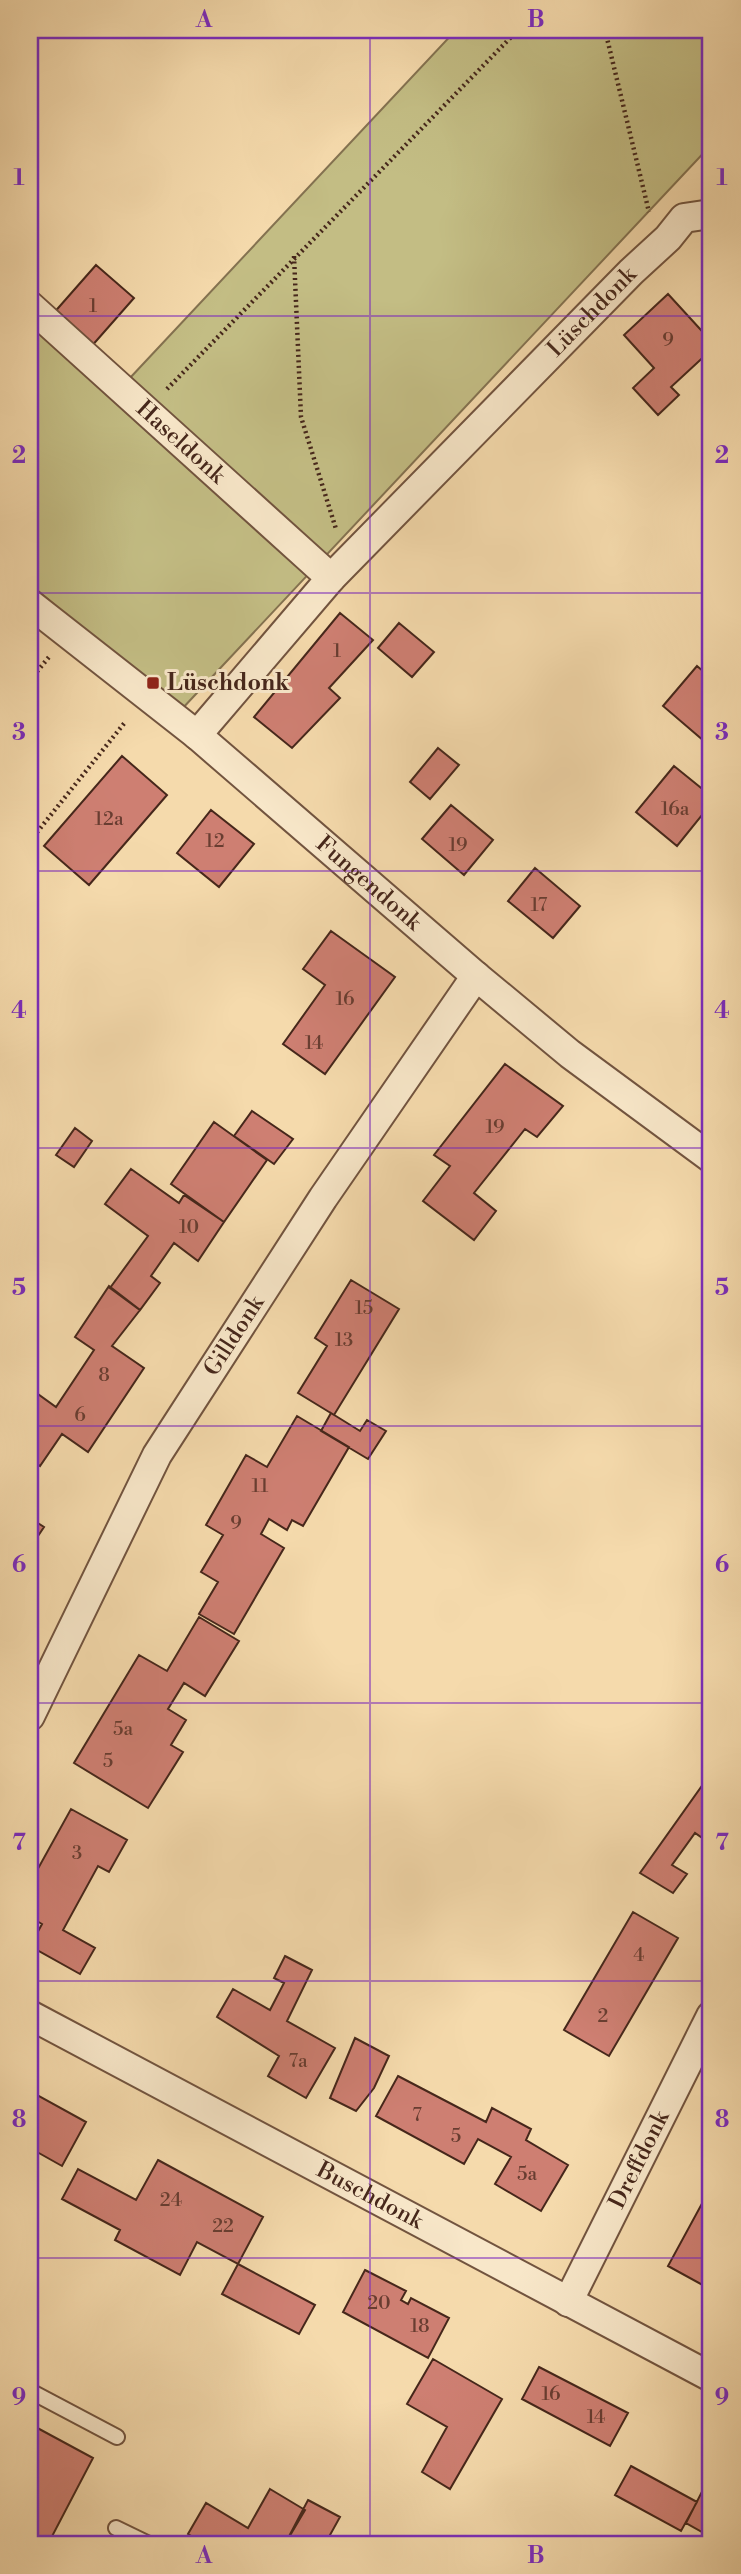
<svg xmlns="http://www.w3.org/2000/svg" width="741" height="2574" font-family="'Libre Bodoni',serif">
	<style>
		.green { fill: #c3bd84; stroke: #847250; stroke-width: 2 }
		.building { fill: #ce7f72; stroke: #46271b; stroke-width: 2 }
		.lines { fill: none; stroke-linecap: round; stroke-linejoin: round }
		.lane-casing { stroke: #72543f; stroke-width: 18 }
		.street-casing { stroke: #72543f; stroke-width: 32 }
		.path { stroke: #46271b; stroke-width: 4.5; stroke-dasharray: 2 3.5; stroke-linecap: butt }
		.lane { stroke: #f8e7c9; stroke-width: 14 }
		.street { stroke: #f8e7c9; stroke-width: 28 }
		.grid { fill: none; stroke: #7b2cbf; stroke-width: 2; stroke-opacity: 0.55 }
		.poi-dot { fill: #8f2418; stroke: #f8e7c9; stroke-width: 2.5 }
		.labels { text-anchor: middle; dominant-baseline: central; stroke-width: 6; stroke-linejoin: round; paint-order: stroke }
		.number-label { font-size: 19px; fill: #683d31 }
		.street-label { font-size: 23px; fill: #46271b; stroke: #f8e7c9 }
		.poi-label { font-size: 23px; font-weight: bold; fill: #46271b; stroke: #f8e7c9; text-anchor: start }
		.neatline { fill: none; stroke: #7b2cbf; stroke-width: 2.5 }
		.grid-label { font-size: 23px; text-anchor: middle; font-weight: bold; fill: #7b2cbf }
	</style>
	<rect width="100%" height="100%" fill="#f5daac"/>
	<filter id="stains"><feTurbulence type="fractalNoise" baseFrequency=".00286" numOctaves="4"/><feColorMatrix values="0 0 0 0 .2 0 0 0 0 .09 0 0 0 0 .02 0 0 0 .5 -.17"/></filter>
	<radialGradient id="worn" r=".72"><stop offset=".6" stop-color="#630" stop-opacity="0"/><stop offset="1" stop-color="#630" stop-opacity=".3"/></radialGradient>
	<path class="green" d="M 456,30 L 711,30 L 711,145 L 180,711 L 30,584 L 30,322 L 114,395 Z"/>
	<path class="building" d="M 96,265 L 134,298 L 90,348 L 52,315 Z
		M 668,294 L 711,341 L 711,350 L 671,387 L 679,395 L 658,415 L 633,388 L 654,368 L 624,335 Z
		M 340,613 L 373,640 L 329,688 L 340,698 L 292,748 L 254,717 Z
		M 399,623 L 434,652 L 412,677 L 378,648 Z
		M 697,666 L 711,678 L 711,747 L 663,706 Z
		M 438,748 L 459,765 L 430,799 L 410,782 Z
		M 122,756 L 167,795 L 89,885 L 44,846 Z
		M 674,766 L 711,796 L 711,804 L 677,846 L 636,812 Z
		M 451,805 L 493,840 L 464,875 L 422,839 Z
		M 211,810 L 254,844 L 219,887 L 177,853 Z
		M 535,868 L 580,906 L 553,938 L 508,901 Z
		M 331,931 L 395,977 L 325,1074 L 283,1044 L 325,985 L 303,969 Z
		M 505,1064 L 563,1106 L 537,1137 L 525,1129 L 474,1193 L 496,1211 L 474,1240 L 423,1201 L 450,1166 L 434,1155 Z
		M 252,1111 L 293,1139 L 274,1164 L 234,1136 Z
		M 214,1122 L 267,1160 L 224,1222 L 171,1184 Z
		M 75,1128 L 92,1141 L 74,1167 L 56,1155 Z
		M 131,1169 L 179,1203 L 184,1195 L 224,1222 L 198,1261 L 174,1243 L 151,1276 L 160,1283 L 140,1310 L 110,1288 L 148,1236 L 105,1204 Z
		M 351,1280 L 399,1309 L 334,1415 L 298,1393 L 327,1346 L 315,1338 Z
		M 109,1286 L 140,1310 L 112,1346 L 144,1368 L 88,1452 L 62,1434 L 40,1466 L 30,1459 L 30,1399 L 35,1392 L 56,1407 L 94,1350 L 75,1337 Z
		M 331,1413 L 360,1431 L 367,1420 L 386,1431 L 368,1459 L 321,1431 Z
		M 297,1416 L 349,1447 L 303,1526 L 292,1520 L 287,1530 L 269,1519 L 261,1534 L 284,1548 L 234,1634 L 199,1614 L 218,1582 L 201,1572 L 223,1535 L 206,1525 L 246,1455 L 267,1467 Z
		M 30,1518 L 44,1527 L 30,1548 Z
		M 199,1617 L 239,1641 L 205,1696 L 184,1683 L 168,1709 L 186,1720 L 171,1745 L 183,1752 L 148,1808 L 74,1763 L 139,1655 L 167,1671 Z
		M 711,1773 L 711,1844 L 695,1833 L 672,1865 L 687,1874 L 673,1893 L 640,1873 Z
		M 71,1809 L 127,1840 L 109,1872 L 98,1866 L 63,1930 L 95,1948 L 80,1974 L 30,1946 L 42,1924 L 30,1917 L 30,1883 Z
		M 633,1912 L 678,1938 L 609,2056 L 564,2030 Z
		M 285,1956 L 312,1970 L 287,2021 L 335,2048 L 306,2098 L 268,2076 L 279,2056 L 217,2017 L 233,1989 L 270,2010 L 284,1983 L 274,1978 Z
		M 355,2038 L 389,2056 L 374,2088 L 356,2111 L 330,2098 Z
		M 398,2076 L 486,2122 L 492,2108 L 531,2129 L 526,2140 L 568,2165 L 541,2211 L 495,2184 L 511,2157 L 478,2139 L 464,2164 L 376,2116 Z
		M 30,2091 L 86,2122 L 62,2166 L 30,2148 Z
		M 158,2160 L 263,2217 L 238,2264 L 197,2242 L 180,2275 L 115,2240 L 120,2230 L 62,2199 L 78,2169 L 136,2200 Z
		M 711,2187 L 711,2281 L 708,2288 L 668,2266 Z
		M 238,2264 L 315,2305 L 299,2334 L 222,2294 Z
		M 365,2270 L 406,2291 L 401,2300 L 408,2304 L 411,2298 L 449,2318 L 428,2358 L 343,2312 Z
		M 433,2359 L 502,2399 L 450,2489 L 422,2472 L 447,2427 L 407,2404 Z
		M 539,2367 L 628,2413 L 610,2446 L 522,2399 Z
		M 30,2424 L 93,2458 L 48,2544 L 30,2544 Z
		M 631,2466 L 697,2502 L 681,2531 L 615,2495 Z
		M 711,2474 L 711,2537 L 686,2523 Z
		M 270,2489 L 305,2510 L 285,2544 L 275,2544 L 262,2537 L 258,2544 L 205,2544 L 188,2534 L 206,2503 L 248,2528 Z
		M 308,2500 L 340,2517 L 325,2544 L 285,2544 Z"/>
	<g class="lines">
		<g class="lane-casing">
			<path id="lane" d="M 30,2391 L 117,2437
				M 116,2528 L 149,2544"/>
		</g>
		<g class="street-casing">
			<g id="street">
				<path id="s1" d="M 30,306 L 331,578"/>
				<path id="s2" d="M 30,604 L 197,735 L 476,976 L 570,1054 L 711,1158"/>
				<path id="s3" d="M 197,735 L 331,578 L 631,272 L 668,238 L 684,218 L 711,214"/>
				<path id="s4" d="M 30,1716 L 157,1455 L 323,1198 L 476,976"/>
				<path id="s5" d="M 30,2015 L 711,2377"/>
				<path id="s6" d="M 568,2302 L 711,2016"/>
			</g>
		</g>
		<path class="path" d="M 605,30 L 649,212
			M 294,256 L 301,417 L 336,529
			M 167,389 L 518,30
			M 30,680 L 49,657
			M 30,841 L 126,721"/>
		<use href="#lane" class="lane"/>
		<use href="#street" class="street"/>
	</g>
	<path class="grid" d="M 370,30 L 370,2544M 30,316 L 711,316M 30,593 L 711,593M 30,871 L 711,871M 30,1148 L 711,1148M 30,1426 L 711,1426M 30,1703 L 711,1703M 30,1981 L 711,1981M 30,2258 L 711,2258"/>
	<rect class="poi-dot" x="146" y="676" width="14" height="14" rx="3.5"/>
	<g class="labels">
		<g class="number-label">
			<text x="93" y="306">1</text>
			<text x="668" y="340">9</text>
			<text x="337" y="651">1</text>
			<text x="675" y="809">16a</text>
			<text x="109" y="819">12a</text>
			<text x="215" y="841">12</text>
			<text x="458" y="845">19</text>
			<text x="539" y="905">17</text>
			<text x="345" y="999">16</text>
			<text x="314" y="1043">14</text>
			<text x="495" y="1127">19</text>
			<text x="189" y="1227">10</text>
			<text x="364" y="1308">15</text>
			<text x="344" y="1340">13</text>
			<text x="104" y="1375">8</text>
			<text x="80" y="1415">6</text>
			<text x="260" y="1486">11</text>
			<text x="236" y="1523">9</text>
			<text x="123" y="1729">5a</text>
			<text x="108" y="1761">5</text>
			<text x="77" y="1853">3</text>
			<text x="639" y="1955">4</text>
			<text x="603" y="2016">2</text>
			<text x="298" y="2061">7a</text>
			<text x="417" y="2115">7</text>
			<text x="456" y="2136">5</text>
			<text x="527" y="2174">5a</text>
			<text x="171" y="2200">24</text>
			<text x="223" y="2226">22</text>
			<text x="379" y="2303">20</text>
			<text x="420" y="2326">18</text>
			<text x="551" y="2394">16</text>
			<text x="596" y="2417">14</text>
		</g>
		<g class="street-label">
			<text stroke="none"><textPath href="#s3" startOffset="579">Lüschdonk</textPath></text>
			<text stroke="none"><textPath href="#s1" startOffset="203">Haseldonk</textPath></text>
			<text stroke="none"><textPath href="#s2" startOffset="439">Fungendonk</textPath></text>
			<text stroke="none"><textPath href="#s4" startOffset="432">Gilldonk</textPath></text>
			<text stroke="none"><textPath href="#s6" startOffset="159">Dreffdonk</textPath></text>
			<text stroke="none"><textPath href="#s5" startOffset="385">Buschdonk</textPath></text>
		</g>
		<g class="poi-label">
			<text x="167" y="683">Lüschdonk</text>
		</g>
	</g>
	<rect width="741" height="2574" fill="none" stroke="#f5daac" stroke-width="77"/>
	<rect x="38" y="38" width="664" height="2498" class="neatline"/>
	<g class="grid-label">
		<text x="204" y="27">A</text>
		<text x="536" y="27">B</text>
		<text x="19" y="185">1</text>
		<text x="722" y="185">1</text>
		<text x="19" y="463">2</text>
		<text x="722" y="463">2</text>
		<text x="19" y="740">3</text>
		<text x="722" y="740">3</text>
		<text x="19" y="1018">4</text>
		<text x="722" y="1018">4</text>
		<text x="19" y="1295">5</text>
		<text x="722" y="1295">5</text>
		<text x="19" y="1572">6</text>
		<text x="722" y="1572">6</text>
		<text x="19" y="1850">7</text>
		<text x="722" y="1850">7</text>
		<text x="19" y="2127">8</text>
		<text x="722" y="2127">8</text>
		<text x="19" y="2405">9</text>
		<text x="722" y="2405">9</text>
		<text x="204" y="2563">A</text>
		<text x="536" y="2563">B</text>
	</g>
	<rect width="100%" height="100%" filter="url(#stains)"/>
	<rect width="100%" height="100%" fill="url(#worn)"/>
</svg>
